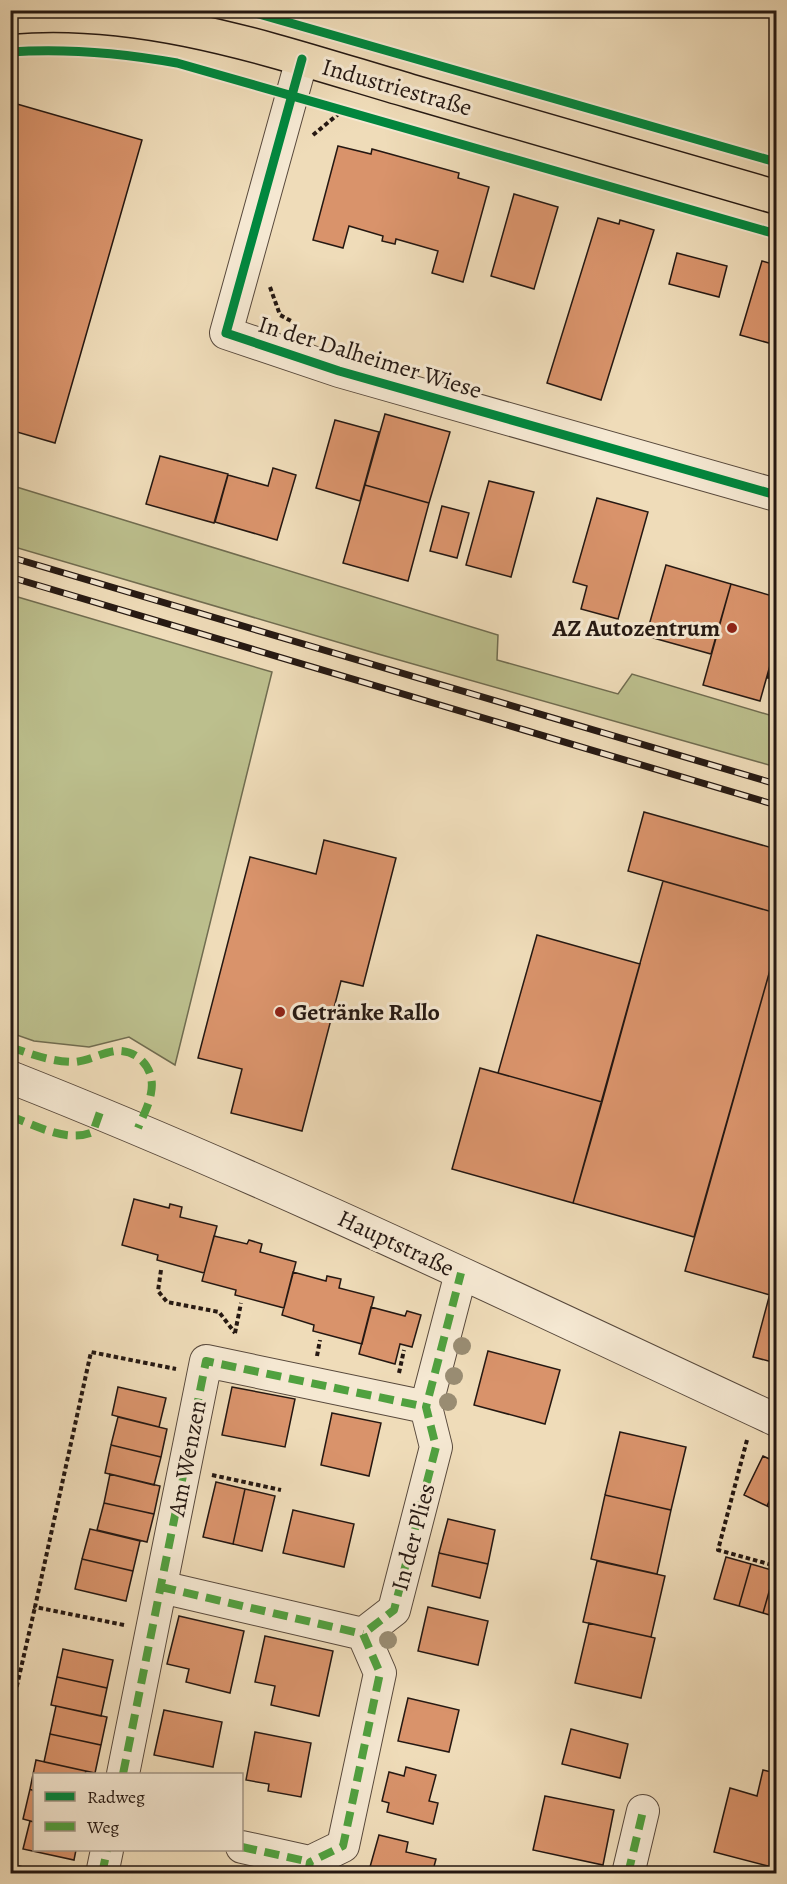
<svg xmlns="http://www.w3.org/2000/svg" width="787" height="1884" font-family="Alegreya,serif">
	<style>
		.green { fill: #bcbf8d; stroke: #706c50; stroke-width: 1.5 }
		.building { fill: #d9936b; stroke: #251812; stroke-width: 1.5 }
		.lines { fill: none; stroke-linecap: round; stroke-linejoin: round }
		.minor-casing { stroke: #58493c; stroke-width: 34 }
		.major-casing { stroke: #251812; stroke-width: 36 }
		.path { stroke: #251812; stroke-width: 4; stroke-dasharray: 4.5 3; stroke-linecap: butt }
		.minor { stroke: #f5e8d2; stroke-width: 32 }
		.major { stroke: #efdcb9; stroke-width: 33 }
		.rail-casing { stroke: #251812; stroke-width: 7 }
		.rail { stroke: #f5e8d2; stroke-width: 4.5; stroke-dasharray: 14; stroke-linecap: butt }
		.quiet { stroke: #50a13f; stroke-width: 8; stroke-dasharray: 15 8; stroke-linecap: butt }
		.cycleway-casing { stroke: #f5e8d2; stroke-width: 13 }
		.cycleway { stroke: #00873e; stroke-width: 9 }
		.tree { fill: #998c72 }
		.poi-dot { fill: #8f2418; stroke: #f5e8d2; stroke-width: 2 }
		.labels { text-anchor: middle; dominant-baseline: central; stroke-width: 6; stroke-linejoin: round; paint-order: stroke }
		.street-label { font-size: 24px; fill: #251812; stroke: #f5e8d2 }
		.poi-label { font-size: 24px; font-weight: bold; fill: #251812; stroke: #f5e8d2; text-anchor: end }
	</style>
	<rect width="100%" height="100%" fill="#efdcb9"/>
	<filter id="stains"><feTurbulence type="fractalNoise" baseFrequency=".00333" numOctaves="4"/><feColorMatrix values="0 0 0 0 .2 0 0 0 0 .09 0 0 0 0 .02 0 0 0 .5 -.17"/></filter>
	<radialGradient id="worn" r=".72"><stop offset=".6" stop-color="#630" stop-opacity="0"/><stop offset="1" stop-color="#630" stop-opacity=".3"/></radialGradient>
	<path class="green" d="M 10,485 L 498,635 L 497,660 L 618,694 L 632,674 L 776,717 L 776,767 L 378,654 L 11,546 Z
		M 11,595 L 272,672 L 175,1065 L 129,1037 L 89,1047 L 34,1041 L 11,1033 Z"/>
	<path class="building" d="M 10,102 L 142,140 L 55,443 L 10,430 Z
		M 338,146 L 371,154 L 372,149 L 459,173 L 458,178 L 489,187 L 463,282 L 432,273 L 438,251 L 396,239 L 395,244 L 382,241 L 383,236 L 349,226 L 343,248 L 313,240 Z
		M 514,194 L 558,207 L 534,289 L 491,276 Z
		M 598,218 L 619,224 L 620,220 L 654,230 L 601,400 L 547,383 Z
		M 677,253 L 727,266 L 719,297 L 669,284 Z
		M 762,261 L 776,265 L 776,345 L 740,335 Z
		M 385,414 L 450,432 L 429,503 L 365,485 Z
		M 335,420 L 379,432 L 360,501 L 316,488 Z
		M 160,456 L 228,474 L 214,523 L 146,504 Z
		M 273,468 L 296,475 L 277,540 L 215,522 L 228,475 L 268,486 Z
		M 489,481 L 534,492 L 511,577 L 466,565 Z
		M 365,485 L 429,503 L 408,581 L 343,563 Z
		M 597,498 L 648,512 L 618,619 L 581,609 L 587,586 L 573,582 Z
		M 442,506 L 469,513 L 457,558 L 430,551 Z
		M 666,565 L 731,584 L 711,654 L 646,636 Z
		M 731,584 L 776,597 L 776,644 L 760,701 L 703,685 Z
		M 776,650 L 776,680 L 768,678 Z
		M 644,812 L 776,849 L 776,913 L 628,871 Z
		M 324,840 L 396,858 L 363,986 L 341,981 L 302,1131 L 231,1113 L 242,1069 L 198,1058 L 250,857 L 316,874 Z
		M 663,881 L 776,913 L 776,949 L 694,1237 L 573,1203 Z
		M 537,935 L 640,964 L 602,1102 L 498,1073 Z
		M 776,949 L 776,1271 L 770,1295 L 685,1271 Z
		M 480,1068 L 602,1102 L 573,1203 L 452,1169 Z
		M 134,1199 L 169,1208 L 170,1204 L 182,1207 L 180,1217 L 217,1226 L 204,1273 L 157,1260 L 158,1255 L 122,1245 Z
		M 214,1236 L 247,1244 L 249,1240 L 262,1244 L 260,1252 L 296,1262 L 284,1308 L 235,1295 L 236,1290 L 202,1281 Z
		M 776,1271 L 776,1363 L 753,1357 Z
		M 293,1272 L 326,1281 L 327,1276 L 341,1279 L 339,1288 L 374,1297 L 362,1344 L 313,1331 L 314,1325 L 282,1315 Z
		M 371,1307 L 405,1316 L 407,1311 L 421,1315 L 412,1347 L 400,1344 L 395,1364 L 359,1354 Z
		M 488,1351 L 560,1370 L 545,1424 L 474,1405 Z
		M 118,1387 L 166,1398 L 159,1427 L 112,1415 Z
		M 232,1387 L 295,1399 L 285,1447 L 222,1435 Z
		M 332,1413 L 381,1423 L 369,1476 L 321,1465 Z
		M 118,1417 L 167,1429 L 161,1457 L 111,1445 Z
		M 620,1432 L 686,1447 L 671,1510 L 605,1495 Z
		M 111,1445 L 161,1457 L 154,1485 L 105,1473 Z
		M 763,1456 L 776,1462 L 776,1487 L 767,1506 L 744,1495 Z
		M 110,1474 L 160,1486 L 154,1514 L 104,1503 Z
		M 216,1482 L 245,1489 L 233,1544 L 203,1537 Z
		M 776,1487 L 776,1511 L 767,1506 Z
		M 245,1489 L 275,1496 L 262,1551 L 233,1544 Z
		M 605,1495 L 671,1510 L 657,1574 L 591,1559 Z
		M 104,1503 L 154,1514 L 147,1542 L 97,1530 Z
		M 293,1510 L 354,1524 L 344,1567 L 283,1553 Z
		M 448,1519 L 495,1530 L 488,1564 L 439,1553 Z
		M 90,1529 L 140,1541 L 133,1571 L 82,1559 Z
		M 439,1553 L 488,1564 L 480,1598 L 432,1586 Z
		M 726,1557 L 751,1564 L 739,1606 L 714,1599 Z
		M 82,1559 L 133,1571 L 126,1601 L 75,1589 Z
		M 597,1561 L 665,1576 L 651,1637 L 583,1622 Z
		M 751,1564 L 775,1571 L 763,1613 L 739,1606 Z
		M 775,1571 L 776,1571 L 776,1617 L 763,1613 Z
		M 428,1607 L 488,1621 L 478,1665 L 418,1651 Z
		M 179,1616 L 244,1631 L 230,1693 L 186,1682 L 189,1669 L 167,1664 Z
		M 589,1623 L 655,1638 L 641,1698 L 575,1683 Z
		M 265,1636 L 333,1651 L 319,1716 L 271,1705 L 275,1686 L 255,1682 Z
		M 63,1649 L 113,1660 L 107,1688 L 57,1677 Z
		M 57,1677 L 107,1688 L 101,1716 L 51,1705 Z
		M 408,1698 L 459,1710 L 449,1752 L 398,1741 Z
		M 56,1706 L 107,1717 L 101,1745 L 50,1734 Z
		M 164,1710 L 222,1722 L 213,1767 L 154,1755 Z
		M 776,1718 L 776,1741 L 770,1739 Z
		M 571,1729 L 628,1744 L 620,1778 L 562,1764 Z
		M 255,1732 L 311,1743 L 301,1797 L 268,1791 L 269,1784 L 246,1780 Z
		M 50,1734 L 101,1745 L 95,1773 L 44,1762 Z
		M 36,1760 L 86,1771 L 85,1774 L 34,1774 L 34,1791 L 30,1789 Z
		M 406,1767 L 436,1775 L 429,1801 L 438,1803 L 433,1824 L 387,1812 L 389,1803 L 382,1801 L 389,1772 L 404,1776 Z
		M 763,1770 L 776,1773 L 776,1851 L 772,1867 L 714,1852 L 730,1788 L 757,1796 Z
		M 30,1789 L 34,1791 L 34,1822 L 23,1819 Z
		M 545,1796 L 614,1810 L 603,1865 L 533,1850 Z
		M 30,1821 L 34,1822 L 34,1850 L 76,1850 L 74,1860 L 23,1849 Z
		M 379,1835 L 408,1842 L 406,1852 L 436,1859 L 432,1874 L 368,1874 Z
		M 10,1864 L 55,1874 L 10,1874 Z
		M 222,1867 L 248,1874 L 220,1874 Z"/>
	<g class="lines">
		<g class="minor-casing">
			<path id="minor" d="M 302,59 L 226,333 L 339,371 L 776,495
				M 10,1077 C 271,1180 522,1302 776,1420
				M 161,1587 L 363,1634
				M 123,1774 L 206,1361 L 426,1407
				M 242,1847 L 310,1862
				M 102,1874 L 107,1850
				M 308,1874 L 310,1862 L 343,1846 L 380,1673 L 363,1634 L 394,1610 L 436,1447 L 426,1407 L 461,1273
				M 628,1874 L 643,1811"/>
		</g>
		<g class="major-casing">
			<path id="major" d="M 10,17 C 148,5 280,53 410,91 C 532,127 654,162 776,197"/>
		</g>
		<path class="path" d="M 313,135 L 342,111
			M 270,287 L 280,315 L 293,322
			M 161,1270 L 158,1291 L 167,1302 L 219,1312 L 235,1333
			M 235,1333 L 241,1303
			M 317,1356 L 320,1340
			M 399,1373 L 404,1350
			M 747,1440 L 718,1550 L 776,1566
			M 212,1475 L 281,1490
			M 124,1625 L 35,1607 L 91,1352 L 176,1369
			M 10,1716 L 35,1607"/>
		<use href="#minor" class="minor"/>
		<use href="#major" class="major"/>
		<g class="rail-casing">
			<path id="rail" d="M 10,557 L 776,784
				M 10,577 L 776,805"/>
		</g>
		<use href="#rail" class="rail"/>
		<path class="quiet" d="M 10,1047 C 31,1054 52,1062 74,1062 C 88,1061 101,1053 115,1051 C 138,1049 156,1069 151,1093 C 149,1105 143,1116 138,1128
			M 10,1116 C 37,1126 67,1143 93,1132 L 100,1112
			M 161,1587 L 363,1634
			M 123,1774 L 206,1361 L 426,1407
			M 242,1847 L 310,1862
			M 102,1874 L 107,1850
			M 308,1874 L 310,1862 L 343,1846 L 380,1673 L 363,1634 L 394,1610 L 436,1447 L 426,1407 L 461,1273
			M 628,1874 L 643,1811"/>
		<g class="cycleway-casing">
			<path id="cycleway" d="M 245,10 L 776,162
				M 10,52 C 67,48 121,53 177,63 L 776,234
				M 302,59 L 226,333 L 339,371 L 776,495"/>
		</g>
		<use href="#cycleway" class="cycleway"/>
	</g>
	<g class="tree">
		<circle cx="462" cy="1346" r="9"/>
		<circle cx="454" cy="1376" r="9"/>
		<circle cx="448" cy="1402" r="9"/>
		<circle cx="388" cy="1640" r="9"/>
	</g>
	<g class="poi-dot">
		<circle cx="732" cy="628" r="6"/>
		<circle cx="280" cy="1012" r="6"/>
	</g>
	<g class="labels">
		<g class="street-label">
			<text transform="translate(397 87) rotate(16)">Industriestraße</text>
			<text transform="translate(370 357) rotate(17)">In der Dalheimer Wiese</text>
			<text transform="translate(396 1243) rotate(25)">Hauptstraße</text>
			<text transform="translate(187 1458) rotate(-79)">Am Wenzen</text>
			<text transform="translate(413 1537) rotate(-75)">In der Plies</text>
		</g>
		<g class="poi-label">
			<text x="720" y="628">AZ Autozentrum</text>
			<text x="292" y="1012" text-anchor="start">Getränke Rallo</text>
		</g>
	</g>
	<rect width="787" height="1884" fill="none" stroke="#efdcb9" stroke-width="36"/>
	<rect x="12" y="12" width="763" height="1860" fill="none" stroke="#251812" stroke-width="3"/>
	<rect x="18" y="18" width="751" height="1848" fill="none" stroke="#251812" stroke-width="1.5"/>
	<rect x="33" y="1773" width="210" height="78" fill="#f5e8d2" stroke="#a29585" stroke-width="1.5"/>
	<rect x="45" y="1792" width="30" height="9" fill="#00873e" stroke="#a29585" stroke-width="1.5"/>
	<text x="87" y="1803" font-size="18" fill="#251812">Radweg</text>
	<rect x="45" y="1822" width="30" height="9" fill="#50a13f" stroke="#a29585" stroke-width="1.5"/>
	<text x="87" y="1833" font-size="18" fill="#251812">Weg</text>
	<rect width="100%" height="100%" filter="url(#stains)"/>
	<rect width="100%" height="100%" fill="url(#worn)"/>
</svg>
